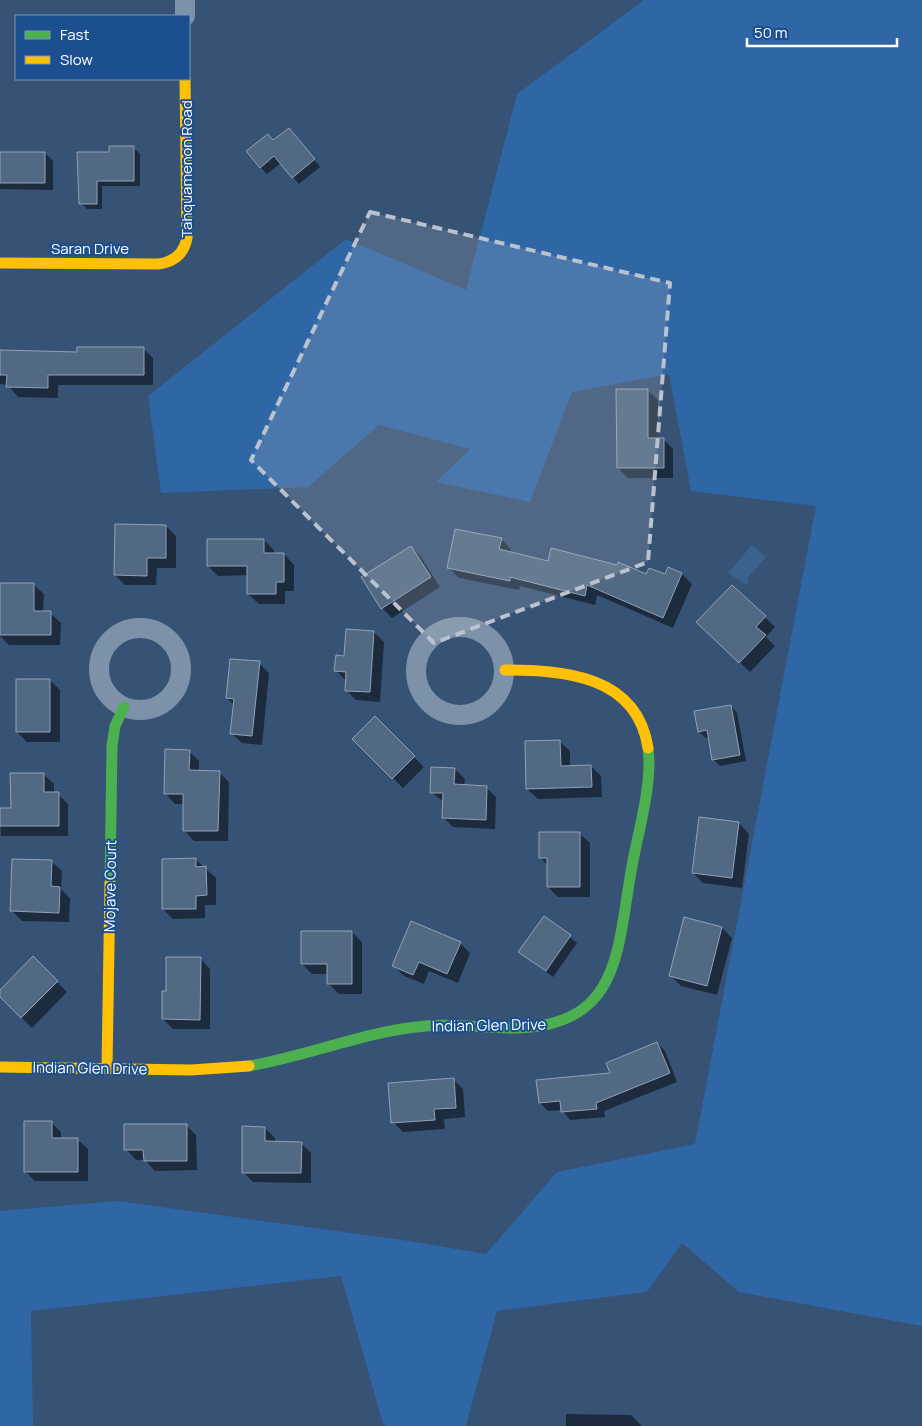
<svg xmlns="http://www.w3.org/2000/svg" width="922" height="1426" font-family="Manrope,sans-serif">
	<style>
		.green { fill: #2f66a5 }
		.water { fill: #3b618d }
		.shadow { fill: #0007 }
		.building { fill: #526984; stroke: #92a2b6 }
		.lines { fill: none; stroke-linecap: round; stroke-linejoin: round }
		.street { stroke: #7d92a8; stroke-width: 20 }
		.fast { stroke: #4caf50; stroke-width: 11 }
		.slow { stroke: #ffc107; stroke-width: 11 }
		.marked { fill: #b9c2ce; fill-opacity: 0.2; stroke: #b9c2ce; stroke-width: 4; stroke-dasharray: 10 6; stroke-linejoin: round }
		.labels { text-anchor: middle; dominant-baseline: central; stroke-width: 4; stroke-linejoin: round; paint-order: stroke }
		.street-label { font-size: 15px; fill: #fff; stroke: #1b4f8f }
	</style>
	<rect width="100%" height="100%" fill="#365274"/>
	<path class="green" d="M 644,0 L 922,0 L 922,1326 L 739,1292 L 682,1243 L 647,1292 L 497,1311 L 466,1426 L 388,1426 L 383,1424 L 341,1276 L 31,1311 L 33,1426 L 0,1426 L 0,1211 L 117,1201 L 409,1241 L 486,1254 L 557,1172 L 695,1144 L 816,506 L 691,491 L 669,374 L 572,392 L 530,502 L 436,482 L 470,449 L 379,425 L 308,487 L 161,493 L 148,396 L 346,239 L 466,290 L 517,94 Z"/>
	<path class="water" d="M 752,545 L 766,557 L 747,579 L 749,582 L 746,585 L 728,573 Z"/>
	<path class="shadow" d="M 289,129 L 320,167 L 299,184 L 281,163 L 267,174 L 260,167 L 274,142 Z
		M 134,148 L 140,154 L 140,186 L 102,186 L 102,209 L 87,209 L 81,203 L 110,153 Z
		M 0,153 L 45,153 L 53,161 L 53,190 L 0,189 Z
		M 143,348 L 153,358 L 153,385 L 58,385 L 58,398 L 18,397 L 8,385 L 0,384 L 0,353 L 79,353 Z
		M 648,390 L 658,400 L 658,439 L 663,439 L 673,449 L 673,478 L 628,478 L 618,468 Z
		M 166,526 L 176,536 L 176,568 L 157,568 L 156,585 L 125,585 L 115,575 Z
		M 501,539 L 511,549 L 510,553 L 549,562 L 647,576 L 665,576 L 669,568 L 682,574 L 692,584 L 673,628 L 597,595 L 595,605 L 520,586 L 519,590 L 459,578 L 449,568 Z
		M 264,540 L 274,550 L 274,554 L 284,554 L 294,565 L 294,591 L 285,591 L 285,604 L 259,604 L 248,594 L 248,575 L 218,576 L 208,566 Z
		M 411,547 L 421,557 L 440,587 L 392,618 L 382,608 Z
		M 0,584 L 33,584 L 44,594 L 43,613 L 50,613 L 61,623 L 60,645 L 9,645 L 0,636 Z
		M 733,586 L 775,627 L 766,637 L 775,646 L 750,672 L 708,632 Z
		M 374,632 L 384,642 L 380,702 L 356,700 L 346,690 L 346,681 L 336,670 L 345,657 Z
		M 259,663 L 269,673 L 262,745 L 242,743 L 231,733 L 234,705 L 227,698 Z
		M 50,680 L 60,690 L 60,742 L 27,742 L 17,732 Z
		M 731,706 L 737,713 L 746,761 L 720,766 L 713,759 L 710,738 L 706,738 L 699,732 Z
		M 375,718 L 424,767 L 403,788 L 354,739 Z
		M 559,741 L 570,751 L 570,767 L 591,766 L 601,776 L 602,797 L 538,799 L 527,789 Z
		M 189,751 L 199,761 L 199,772 L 219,772 L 229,782 L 228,841 L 194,841 L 184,830 L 184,804 L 175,804 L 165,793 Z
		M 455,769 L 465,779 L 464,786 L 486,787 L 496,797 L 495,829 L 453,827 L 443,817 L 444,802 L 431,792 Z
		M 43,774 L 54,784 L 54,794 L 58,794 L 68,804 L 68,836 L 1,836 L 0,810 L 12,810 Z
		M 739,823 L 749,834 L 742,888 L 703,883 L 693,873 Z
		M 579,833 L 590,843 L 590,897 L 558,897 L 548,887 L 548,866 L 540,857 Z
		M 196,860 L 216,878 L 216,905 L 205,905 L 205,918 L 173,919 L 163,909 Z
		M 51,861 L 62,871 L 61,889 L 70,898 L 69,922 L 22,921 L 12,911 Z
		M 545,917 L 577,943 L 553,977 L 520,952 Z
		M 722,928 L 732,938 L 717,995 L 681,986 L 671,976 Z
		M 352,932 L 362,942 L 362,994 L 339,994 L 329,984 L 329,974 L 312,974 L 302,964 Z
		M 460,943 L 470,953 L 458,983 L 429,971 L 424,984 L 404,976 L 394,966 Z
		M 33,958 L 67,992 L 32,1028 L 0,996 L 0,992 Z
		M 200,958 L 210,969 L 210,1029 L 173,1029 L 163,1019 L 167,992 Z
		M 657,1043 L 665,1051 L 677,1082 L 604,1111 L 605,1117 L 570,1120 L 562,1110 L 548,1111 L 540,1103 L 611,1074 Z
		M 453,1079 L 463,1089 L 465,1117 L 444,1119 L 445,1129 L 403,1132 L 393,1122 Z
		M 51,1122 L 61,1132 L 61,1139 L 77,1139 L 88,1149 L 88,1181 L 35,1181 L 25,1171 Z
		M 186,1125 L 196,1135 L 197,1170 L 155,1171 L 145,1160 L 136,1160 L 126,1149 Z
		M 265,1128 L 275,1138 L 275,1142 L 301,1143 L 311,1153 L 311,1183 L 253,1182 L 243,1172 Z
		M 566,1414 L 631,1415 L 642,1426 L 566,1426 Z"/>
	<path class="building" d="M 289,128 L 315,159 L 292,178 L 274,156 L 260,168 L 246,151 L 268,134 L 273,140 Z
		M 109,146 L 134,146 L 134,181 L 97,181 L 97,204 L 79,204 L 77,152 L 109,152 Z
		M 0,152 L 45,152 L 45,183 L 0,183 Z
		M 77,347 L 144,347 L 144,375 L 48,375 L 48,388 L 6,387 L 7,375 L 0,375 L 0,350 L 77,352 Z
		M 616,389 L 648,389 L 648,438 L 664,438 L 664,468 L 617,468 Z
		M 115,524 L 166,525 L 166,558 L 147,558 L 147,576 L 114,575 Z
		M 455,529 L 502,538 L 499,549 L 548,561 L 551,548 L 617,565 L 618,562 L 646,574 L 649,568 L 665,574 L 668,567 L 682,573 L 663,618 L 587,585 L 585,596 L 510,577 L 510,581 L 447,568 Z
		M 207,539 L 264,539 L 264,553 L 284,553 L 284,582 L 276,582 L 276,594 L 247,594 L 247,566 L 207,566 Z
		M 411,546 L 431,577 L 381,609 L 361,577 Z
		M 0,583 L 34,583 L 34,611 L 51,611 L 51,635 L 0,635 Z
		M 732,585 L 766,616 L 756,627 L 766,635 L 739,663 L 696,622 Z
		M 346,629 L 374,631 L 370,692 L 345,691 L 346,672 L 334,671 L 336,655 L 344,656 Z
		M 230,659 L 260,661 L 252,736 L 230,734 L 234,699 L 226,698 Z
		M 16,679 L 50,679 L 50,732 L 16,732 Z
		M 731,705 L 740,755 L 712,760 L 707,730 L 698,732 L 694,711 Z
		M 375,716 L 415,756 L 392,779 L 352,739 Z
		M 560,740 L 561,766 L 591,765 L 592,787 L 526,789 L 525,741 Z
		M 165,749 L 190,750 L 189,770 L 220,771 L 218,831 L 183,831 L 183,794 L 164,794 Z
		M 431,767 L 455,768 L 454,784 L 487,786 L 486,820 L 442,818 L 443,793 L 430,793 Z
		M 10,773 L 44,773 L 44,792 L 59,792 L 59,826 L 0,826 L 0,808 L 11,808 Z
		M 699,817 L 739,822 L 732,878 L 692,873 Z
		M 539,832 L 580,832 L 580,887 L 547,887 L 547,858 L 539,858 Z
		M 196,858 L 196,867 L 206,866 L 207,895 L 196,896 L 196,909 L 162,909 L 162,859 Z
		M 12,859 L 52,860 L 51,886 L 60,887 L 59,913 L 10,911 Z
		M 544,916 L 571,935 L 546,971 L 518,952 Z
		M 684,917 L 722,927 L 707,986 L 669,976 Z
		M 411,921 L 461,942 L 447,974 L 419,962 L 413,975 L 392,966 Z
		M 301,931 L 352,931 L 352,984 L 327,984 L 327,964 L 301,964 Z
		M 33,956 L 58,981 L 21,1018 L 0,997 L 0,990 Z
		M 166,957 L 201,957 L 200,1020 L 162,1019 L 162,991 L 166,991 Z
		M 657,1042 L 670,1073 L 596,1103 L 597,1109 L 561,1112 L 560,1101 L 539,1103 L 536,1080 L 610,1073 L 606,1063 Z
		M 454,1078 L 456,1108 L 434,1109 L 435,1120 L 391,1123 L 388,1083 Z
		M 24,1121 L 52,1121 L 52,1138 L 78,1138 L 78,1172 L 24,1172 Z
		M 124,1124 L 187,1124 L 187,1161 L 144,1161 L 143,1150 L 124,1150 Z
		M 242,1126 L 265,1127 L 265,1141 L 302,1142 L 301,1173 L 242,1173 Z"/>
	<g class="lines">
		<path class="street" d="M 185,0 L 185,16
			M416 671a44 44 0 1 1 88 0a44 44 0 1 1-88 0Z
			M99 669a41 41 0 1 1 82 0a41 41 0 1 1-82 0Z"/>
		<path class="fast" d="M 110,884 L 112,746 L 115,726 L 124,707
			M 249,1066 C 309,1056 365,1031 426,1026 C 456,1023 487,1029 517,1028 C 620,1025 617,951 631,872 C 637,834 653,786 648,748"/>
		<path class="slow" d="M 0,263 L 158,264 C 174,262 184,254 187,238 L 185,79
			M 505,670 C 563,670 637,675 648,748
			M 0,1067 L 191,1070 L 249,1066
			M 107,1068 L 110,884"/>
	</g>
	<path class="marked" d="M 370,212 L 670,283 L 648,562 L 434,643 L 251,460 Z"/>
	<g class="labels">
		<g class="street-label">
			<text transform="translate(186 169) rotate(-90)">Tahquamenon Road</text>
			<text x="90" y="248">Saran Drive</text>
			<text transform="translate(110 886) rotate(-89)">Mojave Court</text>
			<text transform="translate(489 1025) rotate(-1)">Indian Glen Drive</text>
			<text transform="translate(90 1068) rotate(1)">Indian Glen Drive</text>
		</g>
	</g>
	<rect x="15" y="15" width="175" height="65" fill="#1b4f8f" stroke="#7695bc"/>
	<rect x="25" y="31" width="25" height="8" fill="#4caf50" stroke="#7695bc"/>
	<text x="60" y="40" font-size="15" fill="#ffffff">Fast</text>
	<rect x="25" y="56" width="25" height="8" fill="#ffc107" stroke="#7695bc"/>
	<text x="60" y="65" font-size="15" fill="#ffffff">Slow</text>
	<path d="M747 38v8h150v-8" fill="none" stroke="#ffffff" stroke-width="2.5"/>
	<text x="754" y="38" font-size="15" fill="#ffffff" stroke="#1b4f8f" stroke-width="4" paint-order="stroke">50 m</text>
</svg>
